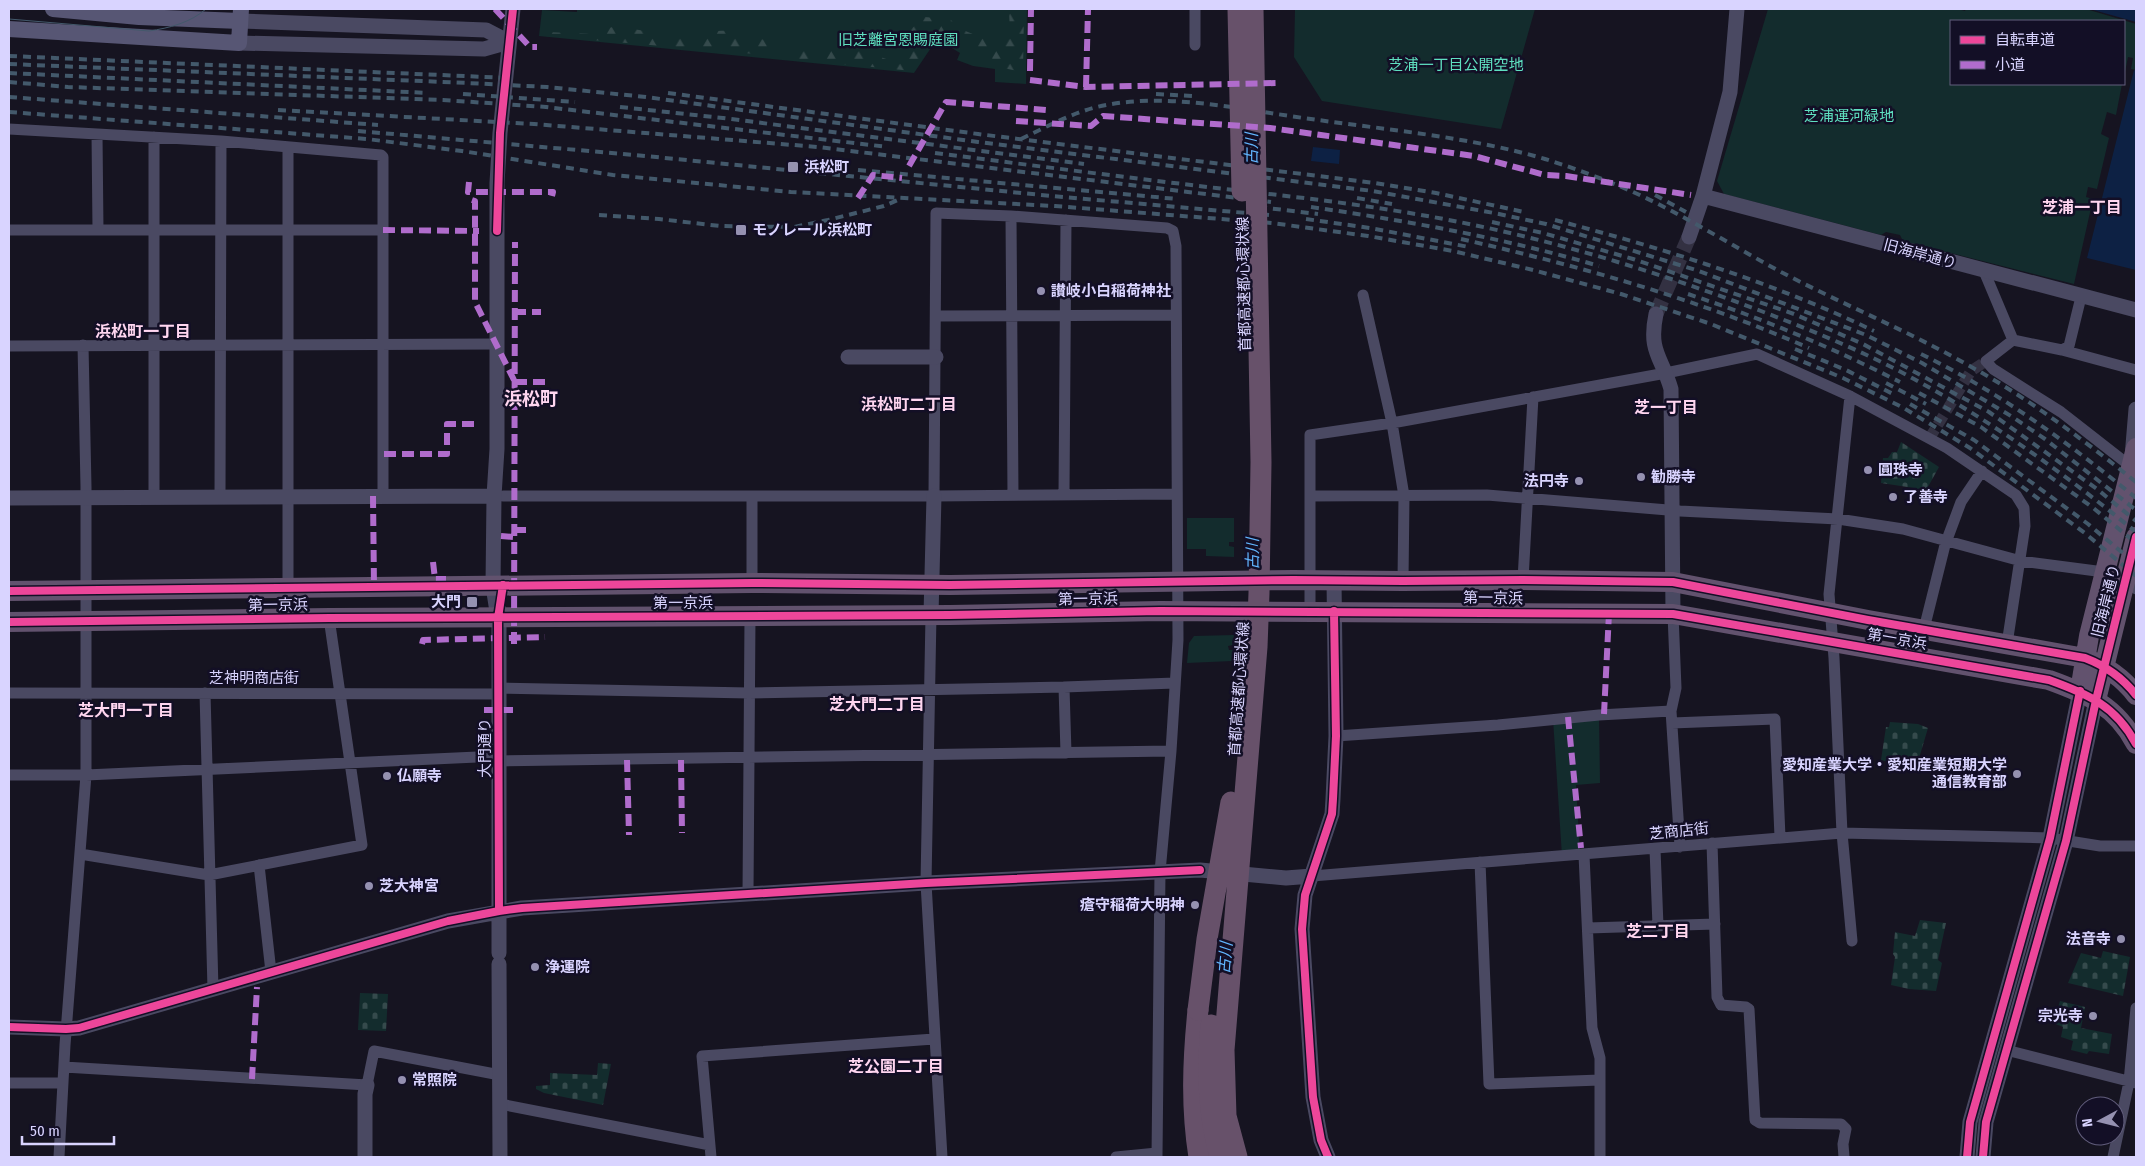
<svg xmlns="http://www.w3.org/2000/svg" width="2145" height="1166" font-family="'Fira Sans Condensed','Noto Sans JP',sans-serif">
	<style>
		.green { fill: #132c2d }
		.forest { fill: url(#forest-firs) }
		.cemetery { fill: url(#cemetery-stones) }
		.water { fill: #0d2144 }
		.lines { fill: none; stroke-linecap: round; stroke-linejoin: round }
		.minor-tunnel { stroke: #333142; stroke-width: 11; stroke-dasharray: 11 5.5; stroke-linecap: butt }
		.tertiary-tunnel { stroke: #333142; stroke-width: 15; stroke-dasharray: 15 8; stroke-linecap: butt }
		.minor { stroke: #4a4962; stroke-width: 11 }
		.tertiary { stroke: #4a4962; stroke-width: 15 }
		.secondary { stroke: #575674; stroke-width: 16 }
		.trunk { stroke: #62526e; stroke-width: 20 }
		.motorway { stroke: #67516a; stroke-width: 21 }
		.tram { stroke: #43596b; stroke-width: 1 }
		.rail { stroke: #43596b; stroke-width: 4; stroke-dasharray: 8 6; stroke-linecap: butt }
		.motorway-bridge { stroke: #67516a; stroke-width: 21 }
		.quiet { stroke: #b06ccc; stroke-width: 6; stroke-dasharray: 12 6; stroke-linecap: butt }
		.cycleway-casing { stroke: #130f26; stroke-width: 11 }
		.cycleway { stroke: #ed469a; stroke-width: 8 }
		.poi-dot { fill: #9591b1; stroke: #130f26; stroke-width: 2 }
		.labels { text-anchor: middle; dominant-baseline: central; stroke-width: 5; stroke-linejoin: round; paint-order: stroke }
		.park-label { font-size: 15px; fill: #5fe0c0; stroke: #130f26 }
		.poi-label { font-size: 15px; font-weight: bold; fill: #d9d4ff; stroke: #130f26; text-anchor: start }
		.street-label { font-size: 15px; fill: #d9d4ff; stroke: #130f26 }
		.water-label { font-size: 16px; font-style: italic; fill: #62b6ff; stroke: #130f26 }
		.neighbourhood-label { font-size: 16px; font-weight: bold; fill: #ffd6f0; stroke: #130f26 }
		.quarter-label { font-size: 18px; font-weight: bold; fill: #ffd6f0; stroke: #130f26 }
	</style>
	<defs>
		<pattern id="forest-firs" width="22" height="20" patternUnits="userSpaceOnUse" patternTransform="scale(1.25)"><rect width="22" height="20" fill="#132c2d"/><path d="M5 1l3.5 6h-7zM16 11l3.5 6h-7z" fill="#354a4c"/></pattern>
		<pattern id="cemetery-stones" width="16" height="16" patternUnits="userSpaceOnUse" patternTransform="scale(1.25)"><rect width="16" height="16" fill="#132c2d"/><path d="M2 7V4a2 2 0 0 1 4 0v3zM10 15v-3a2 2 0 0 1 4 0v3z" fill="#354a4c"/></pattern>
	</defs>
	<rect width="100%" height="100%" fill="#161421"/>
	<path class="green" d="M 577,9 L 1027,9 L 1026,84 L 995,82 L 995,69 L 973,66 L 957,60 L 960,53 L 937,39 L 914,73 L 539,36 L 542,10 L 577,12 Z
		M 1295,9 L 1535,9 L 1501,129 L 1322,101 L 1294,57 Z
		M 1768,9 L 1958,9 L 1965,11 L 1966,9 L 2086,9 L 2136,24 L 2136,70 L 2131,69 L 2133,58 L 2128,57 L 2124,77 L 2124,21 L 1951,21 L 1951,84 L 2122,84 L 2116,115 L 2107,112 L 2101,134 L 2109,138 L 2097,189 L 2088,187 L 2086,197 L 2093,199 L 2074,284 L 1903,241 L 1900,235 L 1886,232 L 1881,235 L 1724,194 L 1717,181 Z
		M 1187,518 L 1234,518 L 1234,542 L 1229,542 L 1229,546 L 1234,547 L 1234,557 L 1206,556 L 1206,549 L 1187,549 Z
		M 1234,635 L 1233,645 L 1228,646 L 1229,650 L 1233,650 L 1232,661 L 1187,663 L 1189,643 L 1194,636 Z
		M 1599,715 L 1600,783 L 1576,785 L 1580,855 L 1562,856 L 1553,719 Z"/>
	<path class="forest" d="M 1009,9 L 1024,9 L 1023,72 L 998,67 L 998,61 L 936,36 L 913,71 L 790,59 L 786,54 L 786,47 L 797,50 L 837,48 L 835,54 L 839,56 L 846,47 L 851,46 L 897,63 L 905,63 L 910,57 L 915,46 L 910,30 L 924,17 L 950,19 C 965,36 988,39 1009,39 L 1010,35 Z
		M 625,25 L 628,25 L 628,28 C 646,31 666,36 684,36 C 699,37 711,29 727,31 C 739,42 755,36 770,41 L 772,52 L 768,55 L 545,36 L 545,32 L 593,34 C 602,27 615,27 625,25 Z"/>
	<path class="cemetery" d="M 1901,442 L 1939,467 L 1924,494 L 1914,488 L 1881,483 L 1883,458 L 1888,458 L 1892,452 L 1897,452 Z
		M 1890,722 L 1918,724 L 1928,728 L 1917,765 L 1895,764 L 1881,760 L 1886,727 L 1889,727 Z
		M 1920,920 L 1946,923 L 1938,960 L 1942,963 L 1936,991 L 1909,989 L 1891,985 L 1895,957 L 1893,954 L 1895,932 L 1915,936 Z
		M 2103,951 L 2130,957 L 2123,996 L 2068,983 L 2081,953 L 2101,958 Z
		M 360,993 L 388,994 L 386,1031 L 358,1030 Z
		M 2060,1001 L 2085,1007 L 2081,1028 L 2112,1034 L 2109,1054 L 2089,1051 L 2087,1054 L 2071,1050 L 2073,1041 L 2061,1037 L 2063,1027 L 2053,1023 Z
		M 598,1063 L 611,1064 L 603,1105 L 544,1093 L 536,1089 L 536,1086 L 550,1085 L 550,1073 L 597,1075 Z"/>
	<path class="water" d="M 2090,9 L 2136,9 L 2136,22 Z
		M 2134,70 L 2136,71 L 2136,270 L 2087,258 Z
		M 1313,147 L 1340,150 L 1339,164 L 1311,161 Z"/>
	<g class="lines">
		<path class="minor-tunnel" d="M 1929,439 L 1971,371 L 1986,361"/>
		<path class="tertiary-tunnel" d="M 1656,314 L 1689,237"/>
		<path class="minor" d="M 1195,45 L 1195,9
			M 9,129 L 221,141 L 381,155 L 383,157 L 383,496
			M 97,134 L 98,230
			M 154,137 L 154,497
			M 1011,216 L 1013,495
			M 9,230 L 383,230
			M 1984,271 L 2013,340 L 2062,350 L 2136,370
			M 1363,295 L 1392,423 L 1404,496 L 1403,581
			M 936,316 L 1176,315
			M 2013,340 L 1986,361 L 1993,369 L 2061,412 L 2134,469
			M 9,346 L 496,344
			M 2062,350 L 2069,346 L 2081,297
			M 1850,396 L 1829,594 L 1834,658 L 1842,833 L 1852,941
			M 1064,494 L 1066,220
			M 503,496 L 934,496 L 1176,494
			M 752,496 L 752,583
			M 934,496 L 936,213 L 1011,216 L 1167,228 L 1173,231 L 1176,246 L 1178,640 L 1171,751 L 1160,872 L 1157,1157
			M 1310,496 L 1487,495 L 1680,511 L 1838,519 L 1903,529 L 2021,561 L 2104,572 L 2126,580 L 2136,589
			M 220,497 L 221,141
			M 1523,580 L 1533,397
			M 288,588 L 288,147
			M 1310,611 L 1310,435 L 1392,423 L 1666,373 L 1757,354 L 1850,396 L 1947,448 L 2016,495 L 2024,508 L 2025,526 L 2007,644
			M 1673,614 L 1676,688 L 1671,711 L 1680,847
			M 931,615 L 926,883 L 942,1157
			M 1924,629 L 1945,545 L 1961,502 L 1982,471
			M 1064,687 L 1066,753
			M 498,688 L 749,693 L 1064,687 L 1175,683
			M 9,693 L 498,694
			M 205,693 L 213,989
			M 1672,723 L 1775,719 L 1780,837
			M 1336,736 L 1498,725 L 1599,715 L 1671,711
			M 499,761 L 1171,751
			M 9,775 L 86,775 L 499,756
			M 1712,843 L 1717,997 L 1721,1005 L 1746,1007 L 1749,1009 L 1755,1120 L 1760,1123 L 1841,1124 L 1846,1129 L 1843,1144 L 1844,1157
			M 1655,849 L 1658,926
			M 80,854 L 209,875 L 362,845 L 329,618
			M 1584,855 L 1592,1028 L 1600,1058 L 1600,1157
			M 1480,862 L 1489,1084 L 1600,1080
			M 259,865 L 271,972
			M 1312,876 L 1842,833 L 2050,838 L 2100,846 L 2136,846
			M 748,894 L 750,617
			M 1588,928 L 1715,924
			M 2006,1050 L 2136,1083
			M 64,1067 L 367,1085 L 374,1051 L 500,1075
			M 9,1083 L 63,1083
			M 500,1104 L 710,1145
			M 59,1157 L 65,1045 L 86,775 L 86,487 L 83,345
			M 711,1157 L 702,1056 L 934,1039
			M 1116,1157 L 1157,1153
			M 2113,1157 L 2129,1082 L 2136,1008"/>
		<path class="tertiary" d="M 240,21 L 486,30 L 509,42
			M 239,43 L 484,49 L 509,42
			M 1703,196 L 2136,310
			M 1689,237 L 1703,196 L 1730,92 L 1737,9
			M 1656,314 C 1648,352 1662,357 1671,389 L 1673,614
			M 848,357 L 936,357
			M 2132,457 L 2136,409
			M 9,498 L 494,496
			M 931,615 L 934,496
			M 498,618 L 493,586 L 494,496 L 497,449 L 497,183 L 500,133 L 513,9
			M 499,953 L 499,610
			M 499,964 L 500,1157
			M 9,1027 L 66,1029 L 79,1028 L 448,921 L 522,908 L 926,883 L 1200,870 L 1286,878 L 1312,876
			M 365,1157 L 365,1094 L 367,1085
			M 1328,1157 L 1321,1140 L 1313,1097 L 1302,929 L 1305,895 L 1332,814 L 1333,799 L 1336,736 L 1334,580
			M 1967,1157 L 1970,1122 L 2050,838 L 2080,691
			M 1983,1157 L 1986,1122 L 2066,841 L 2096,700"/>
		<path class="secondary" d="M 53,9 L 139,17 L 240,21
			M 9,29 L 239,43 L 241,9"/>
		<path class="trunk" d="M 9,591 L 752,583 L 950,585 L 1293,580 L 1403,581 L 1523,580 L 1673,582 L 1868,620 L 2085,658 C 2106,666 2122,677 2136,695
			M 9,622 L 329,618 L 950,615 L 1160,611 L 1673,614 L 2049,680 C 2088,694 2116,706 2136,744
			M 2080,691 L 2089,636 L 2136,448
			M 2096,700 L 2136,537"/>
		<path class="motorway" d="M 1198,1010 C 1193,1060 1191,1107 1199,1157"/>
		<path class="tram" d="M 9,19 L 149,31 C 169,28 190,23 206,9"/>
		<path class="rail" d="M 9,56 L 508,78
			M 9,64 L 468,83 L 547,87 L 646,97 L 978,142 L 1373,191 L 1494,213 L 1546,224 L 1699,271 L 1866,335 L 1922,363 L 2011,416 L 2045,439 L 2136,510
			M 9,73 L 428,93
			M 9,82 L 68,87 L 443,100 L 546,107 L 888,147
			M 668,93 L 978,134 L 1375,183 L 1436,193 L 1524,212
			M 463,94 L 575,102
			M 1156,94 L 1193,96
			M 9,97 L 378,125
			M 620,107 L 723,118 L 1084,164
			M 278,110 L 534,124 L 818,147 L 1271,202
			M 9,112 L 367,139 L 462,151 L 613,175 L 791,192 L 1055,206 L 1272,223 L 1368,236 L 1453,251 L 1533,270 L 1621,294 L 1711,324 L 1843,378 L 1902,407 L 1970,448 L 2086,534 L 2136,576
			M 358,131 L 635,155 L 1052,196 L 1269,215
			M 1021,139 C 1044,128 1068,115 1093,108 C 1161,90 1242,110 1311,119 C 1388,130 1471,137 1545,159 C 1574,168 1603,179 1631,191 C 1682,214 1731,245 1781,272 C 1842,304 1906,330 1966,364 C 2027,397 2082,439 2136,482
			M 935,153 C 1029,165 1123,177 1216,188 C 1297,197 1379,206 1459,222 C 1561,242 1663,274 1761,311 C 1813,331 1865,352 1914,379 C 1993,422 2066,475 2136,532
			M 858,170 L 1177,199
			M 1655,195 L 1686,212
			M 1357,198 L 1392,204
			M 1259,207 L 1318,214
			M 1311,207 C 1408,221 1504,238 1599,266
			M 599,215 L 659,219 L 720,226 L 794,227 L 828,220 L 884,206 L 900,199
			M 1306,219 L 1370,228 L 1469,247
			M 1555,220 C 1662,248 1775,283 1874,331
			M 1492,222 L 1543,233 L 1633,259 L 1794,314 L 1863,344 L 1989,412 L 2097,489 L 2136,521
			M 1461,239 C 1580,266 1697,299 1809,348
			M 1688,294 C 1761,318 1831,347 1900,382
			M 1795,349 L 1846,370 L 1895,395
			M 1921,354 C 1999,392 2069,443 2136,498
			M 1886,383 L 1926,404
			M 1919,393 L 1981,427 L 2092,507 L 2136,543
			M 1910,404 L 1974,440 L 2088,524 L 2136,564"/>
		<path class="motorway-bridge" d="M 1238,9 L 1242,191
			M 1198,1010 L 1207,939 L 1231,802
			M 1211,1025 C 1207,1071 1208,1113 1220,1157
			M 1237,1157 L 1226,1116 L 1224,1050 L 1257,647 L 1259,593 L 1261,462 L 1253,9"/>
		<path class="quiet" d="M 495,9 L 530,47 L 537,47
			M 1030,71 L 1031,9
			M 1030,80 L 1086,87 L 1276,83
			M 1086,87 L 1088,9
			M 1016,121 L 1091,126 L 1103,116 L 1270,128 L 1474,156 L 1545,175 L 1566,176 L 1691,195
			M 909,166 L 946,102 L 1046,110
			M 469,182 L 468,192 L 553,192 L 552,196
			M 858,198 L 873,175 L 902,178
			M 472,200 L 475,201 L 475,302 L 514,380
			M 383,230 L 479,231
			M 514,312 L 541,312
			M 515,382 L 547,382
			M 384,454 L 447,454 L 447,424 L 479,424
			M 373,496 L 374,587
			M 515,530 L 526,530
			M 501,536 L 514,537
			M 433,562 L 435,579 L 446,579
			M 422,644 L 423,640 L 545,637
			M 514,644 L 515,242
			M 484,710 L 513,710
			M 1604,714 L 1609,613
			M 1568,717 L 1581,848
			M 627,760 L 629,835
			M 681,760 L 682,833
			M 252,1079 L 257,987"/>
		<g class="cycleway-casing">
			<path id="cycleway" d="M 497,231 L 500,133 L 513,9
				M 9,591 L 752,583 L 950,585 L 1293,580 L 1403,581 L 1523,580 L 1673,582 L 1868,620 L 2085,658 C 2106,666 2122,677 2136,695
				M 9,622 L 329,618 L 950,615 L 1160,611 L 1673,614 L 2049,680 C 2088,694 2116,706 2136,744
				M 499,911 L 498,618 L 503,585
				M 9,1027 L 66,1029 L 79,1028 L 448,921 L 499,911 L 522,908 L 926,883 L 1200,870
				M 1328,1157 L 1321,1140 L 1313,1097 L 1302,929 L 1305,895 L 1332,814 L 1333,799 L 1336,736 L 1334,611
				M 1967,1157 L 1970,1122 L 2050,838 L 2080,691
				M 1983,1157 L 1986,1122 L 2066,841 L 2096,700 L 2136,537"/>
		</g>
		<use href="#cycleway" class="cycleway"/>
	</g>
	<g class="poi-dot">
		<rect x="787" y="161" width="12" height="12" rx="2.5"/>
		<rect x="735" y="224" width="12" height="12" rx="2.5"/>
		<circle cx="1041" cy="291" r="5"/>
		<circle cx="1868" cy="470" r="5"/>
		<circle cx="1641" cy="477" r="5"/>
		<circle cx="1579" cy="481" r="5"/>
		<circle cx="1893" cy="497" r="5"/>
		<rect x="466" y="596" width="12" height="12" rx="2.5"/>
		<circle cx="2017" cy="774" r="5"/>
		<circle cx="387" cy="776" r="5"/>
		<circle cx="369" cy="886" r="5"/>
		<circle cx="1195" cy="905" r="5"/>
		<circle cx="2121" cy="939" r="5"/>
		<circle cx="535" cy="967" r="5"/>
		<circle cx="2093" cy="1016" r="5"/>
		<circle cx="402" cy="1080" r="5"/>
	</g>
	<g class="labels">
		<g class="park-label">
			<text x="898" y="40">旧芝離宮恩賜庭園</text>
			<text x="1456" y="65">芝浦一丁目公開空地</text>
			<text x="1849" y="116">芝浦運河緑地</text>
		</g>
		<g class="poi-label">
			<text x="804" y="167">浜松町</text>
			<text x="752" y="230">モノレール浜松町</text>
			<text x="1051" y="291">讃岐小白稲荷神社</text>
			<text x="1878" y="470">圓珠寺</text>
			<text x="1651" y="477">勧勝寺</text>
			<text x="1569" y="481" text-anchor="end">法円寺</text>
			<text x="1903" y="497">了善寺</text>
			<text x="461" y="602" text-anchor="end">大門</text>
			<text x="2007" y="765" text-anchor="end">愛知産業大学・愛知産業短期大学<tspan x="2007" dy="17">通信教育部</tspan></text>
			<text x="397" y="776">仏願寺</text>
			<text x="379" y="886">芝大神宮</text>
			<text x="1185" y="905" text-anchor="end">瘡守稲荷大明神</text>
			<text x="2111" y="939" text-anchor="end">法音寺</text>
			<text x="545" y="967">浄運院</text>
			<text x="2083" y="1016" text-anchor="end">宗光寺</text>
			<text x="412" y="1080">常照院</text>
		</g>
		<g class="street-label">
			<text transform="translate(1920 254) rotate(15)">旧海岸通り</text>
			<text transform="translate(1244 284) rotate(-91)">首都高速都心環状線</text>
			<text transform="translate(1493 598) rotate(1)">第一京浜</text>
			<text transform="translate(1088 599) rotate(-1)">第一京浜</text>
			<text transform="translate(2106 601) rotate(-76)">旧海岸通り</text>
			<text x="683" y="603">第一京浜</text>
			<text transform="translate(278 605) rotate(-1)">第一京浜</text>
			<text transform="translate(1897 639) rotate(10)">第一京浜</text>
			<text x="254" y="678">芝神明商店街</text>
			<text transform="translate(1239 689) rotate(-86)">首都高速都心環状線</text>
			<text transform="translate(485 748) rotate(-90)">大門通り</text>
			<text transform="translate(1679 831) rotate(-6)">芝商店街</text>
		</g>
		<g class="water-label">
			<text transform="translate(1251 149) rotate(-90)">古川</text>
			<text transform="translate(1252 554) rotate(-90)">古川</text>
			<text transform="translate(1225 958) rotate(-85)">古川</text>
		</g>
		<g class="neighbourhood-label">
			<text x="2082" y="207">芝浦一丁目</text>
			<text x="143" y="331">浜松町一丁目</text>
			<text x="909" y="404">浜松町二丁目</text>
			<text x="1666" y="407">芝一丁目</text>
			<text x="877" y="704">芝大門二丁目</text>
			<text x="126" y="710">芝大門一丁目</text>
			<text x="1658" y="931">芝二丁目</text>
			<text x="896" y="1066">芝公園二丁目</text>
		</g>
		<g class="quarter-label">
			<text x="531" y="399">浜松町</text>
		</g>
	</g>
	<rect width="2145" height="1166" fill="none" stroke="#d9d4ff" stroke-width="20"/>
	<rect x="1950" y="20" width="175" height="65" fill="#130f26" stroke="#625e7d"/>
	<rect x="1960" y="36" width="25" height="8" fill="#ed469a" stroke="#625e7d"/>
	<text x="1995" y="45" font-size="15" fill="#d9d4ff">自転車道</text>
	<rect x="1960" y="61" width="25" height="8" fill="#b06ccc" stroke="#625e7d"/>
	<text x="1995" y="70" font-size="15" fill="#d9d4ff">小道</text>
	<g transform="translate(2100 1121) rotate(263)"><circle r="24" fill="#130f26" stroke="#625e7d"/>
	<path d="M0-4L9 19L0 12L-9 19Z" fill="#9591b1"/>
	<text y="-8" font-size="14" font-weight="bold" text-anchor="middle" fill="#d9d4ff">N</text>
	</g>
	<path d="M22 1136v8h92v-8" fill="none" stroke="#d9d4ff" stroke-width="2.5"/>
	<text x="30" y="1136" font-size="15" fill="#d9d4ff" stroke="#130f26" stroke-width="4" paint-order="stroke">50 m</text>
</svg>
